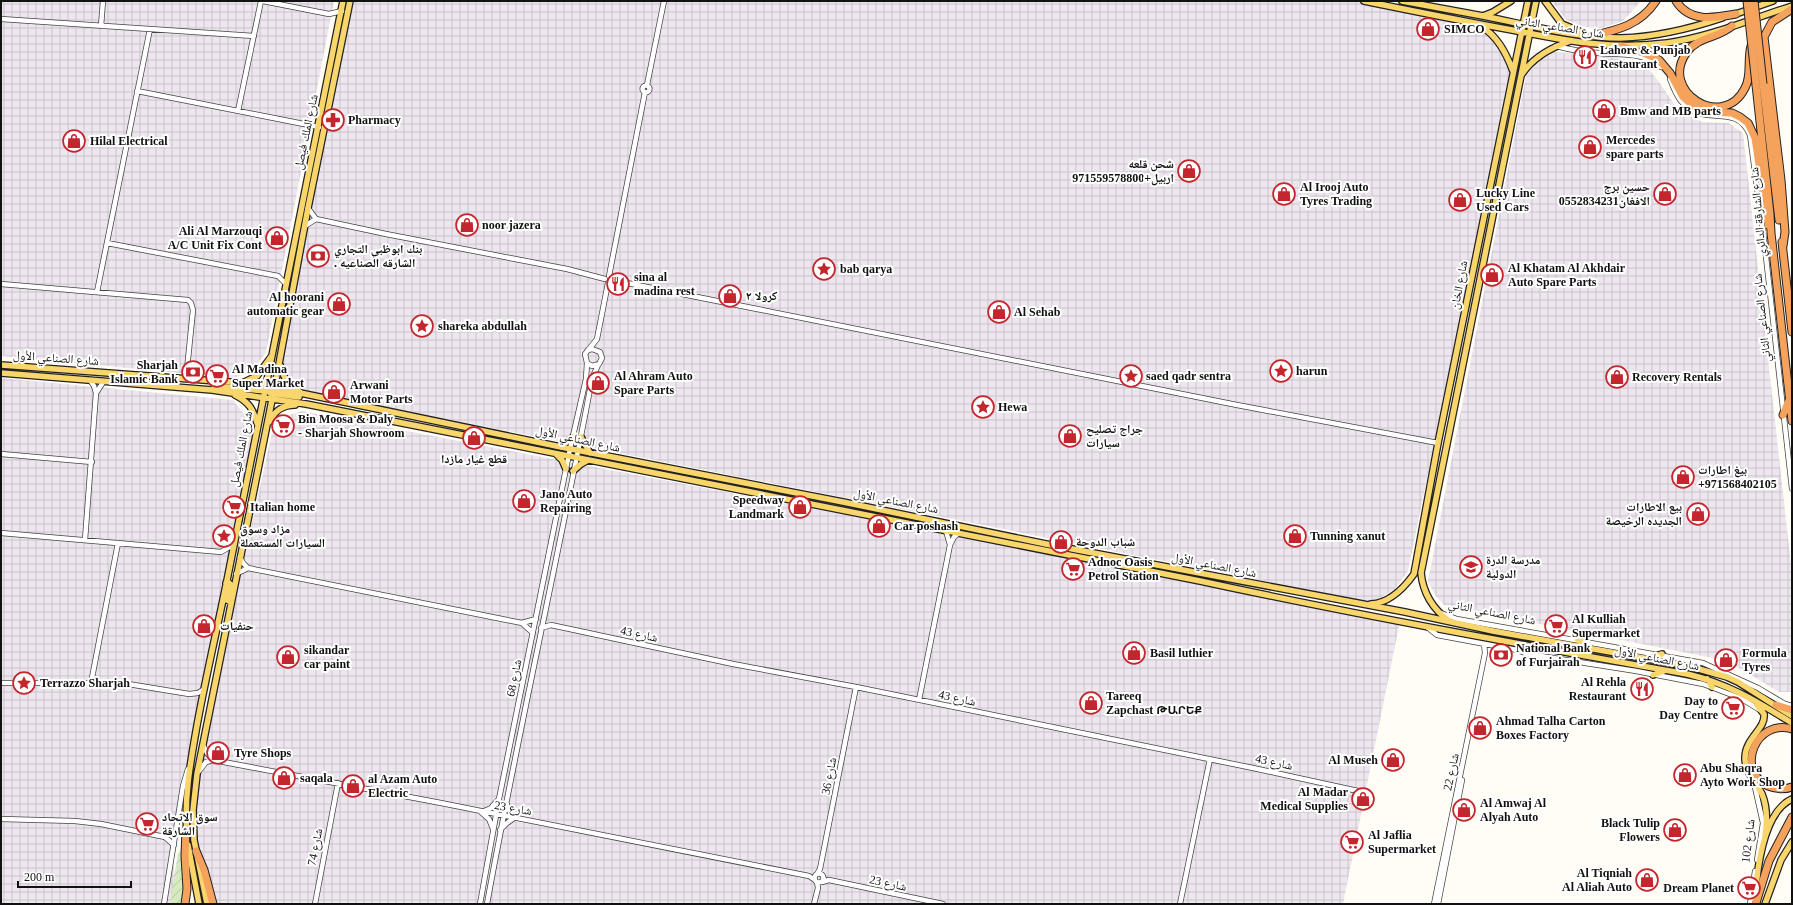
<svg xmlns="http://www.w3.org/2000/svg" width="1793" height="905" font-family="'Times New Roman','Noto Naskh Arabic','Noto Sans Armenian',serif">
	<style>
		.industrial { fill: url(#industrial-grid) }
		.garden { fill: url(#garden-furrows) }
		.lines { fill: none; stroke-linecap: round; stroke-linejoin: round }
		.minor-casing { stroke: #444; stroke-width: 6 }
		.major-casing { stroke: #222; stroke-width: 8 }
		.highway-casing { stroke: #222; stroke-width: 9 }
		.minor { stroke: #fff; stroke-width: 4.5 }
		.major { stroke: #f9d66b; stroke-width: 5.5 }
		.highway { stroke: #f5a25d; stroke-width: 7 }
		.highway-bridge-casing { stroke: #222; stroke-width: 9; stroke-linecap: butt }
		.highway-bridge { stroke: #f5a25d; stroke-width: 7 }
		.labels { text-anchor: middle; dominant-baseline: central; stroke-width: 4; stroke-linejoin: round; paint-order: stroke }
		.street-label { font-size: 12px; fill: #111; stroke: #fff }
		.poi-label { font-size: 12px; font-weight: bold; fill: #111; stroke: #fff; text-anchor: start }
	</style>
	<defs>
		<pattern id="industrial-grid" width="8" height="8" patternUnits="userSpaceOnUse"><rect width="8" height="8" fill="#eee6ef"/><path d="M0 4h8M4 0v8" fill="none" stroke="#cbc4cc"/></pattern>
		<pattern id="garden-furrows" width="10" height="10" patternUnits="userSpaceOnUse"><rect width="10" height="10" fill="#d5ebbd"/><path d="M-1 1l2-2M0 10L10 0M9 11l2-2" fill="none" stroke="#b6c8a1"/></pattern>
	</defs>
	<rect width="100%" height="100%" fill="#fffdf5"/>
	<path class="industrial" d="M 1,1 L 334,1 L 266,352 L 257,365 L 243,375 L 233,378 L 1,356 Z
		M 353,1 L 1362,1 L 1470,23 L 1497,44 L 1510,72 L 1408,571 L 1395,589 L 1375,601 L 1366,601 L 301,390 L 288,377 L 281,360 Z
		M 1552,1 L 1641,1 L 1623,21 L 1602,28 L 1585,27 L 1566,20 Z
		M 1555,52 L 1617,57 L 1647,67 L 1659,82 L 1674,104 L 1685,114 L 1702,122 L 1729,123 L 1743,133 L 1792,574 L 1792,692 L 1779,692 L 1728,661 L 1444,605 L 1435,595 L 1428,581 L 1526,76 L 1540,59 Z
		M 1,378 L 233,400 L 253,426 L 231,561 L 189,762 L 173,857 L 175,877 L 175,904 L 1,904 Z
		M 302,411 L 1400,621 L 1343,904 L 201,904 L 186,859 L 184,831 L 273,428 L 286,416 Z"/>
	<path class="garden" d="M 182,849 L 184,888 L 182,904 L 170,904 L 178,853 Z"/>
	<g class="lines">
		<g class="minor-casing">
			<path id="minor" d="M 263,1 L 329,14 L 342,11
				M 1,19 L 254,36
				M 101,26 L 103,1
				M 1556,46 C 1571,50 1584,52 1599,53 C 1619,55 1645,52 1661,67
				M 1670,79 C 1673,87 1676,95 1681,101 C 1705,129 1735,101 1750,135 L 1765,248 L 1792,489
				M 647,85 L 664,1
				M642.5 89a3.5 3.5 0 1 1 7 0a3.5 3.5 0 1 1-7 0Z
				M 137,91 L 319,127
				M 238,111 L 261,1
				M 308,208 L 316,219 L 386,234 L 567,269 L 605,279
				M 305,226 L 316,219
				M 107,243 L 278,276 L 286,284
				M 609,276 L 645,92
				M 612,280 L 1237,405 L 1438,443
				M 1,284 L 188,300 L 191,303 L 193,310 L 186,379
				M 97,292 L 150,29
				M 589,349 L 597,339 L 608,283
				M 96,393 L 104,381
				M 1,454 L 92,462
				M 946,531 L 950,545
				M 1,533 L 221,552 L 233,545
				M 85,540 L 96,393 L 94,386 L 90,380
				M 240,557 L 243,563 L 248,568
				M 236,574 L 248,568 L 522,623 L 536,619
				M 1441,613 L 1457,619 L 1703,663 L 1758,688 L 1785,704 L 1792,706
				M 522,623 L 533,633
				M 1427,627 L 1437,635 L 1517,650 L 1528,654 L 1636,671 L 1703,684 L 1740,698 L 1760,710
				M 541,628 L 551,625 L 733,664 L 856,687 L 1253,768 L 1358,791
				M 1,683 L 122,683 L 189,694 L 198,693 L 204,689
				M 91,683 L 118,543
				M 919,700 L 950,545 L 954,537 L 959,533
				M 203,745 L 207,753 L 213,760
				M 199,771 L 206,762 L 213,760 L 441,803 L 809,876 L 815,880
				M 1754,783 L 1763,823 L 1757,860
				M 506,802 L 509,810 L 514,818
				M 481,812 L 489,819 L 493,829
				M 482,812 L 491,808 L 498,800
				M 1,819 L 75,821 L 101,824 L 165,837 L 174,845
				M 500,830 L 507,823 L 514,818
				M814.5 878a4.5 4.5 0 1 1 9 0a4.5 4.5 0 1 1-9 0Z
				M 817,874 L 820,869 L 856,687
				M 822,882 L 829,880 L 943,904
				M 164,904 L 183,786 L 188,769
				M 315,904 L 338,783
				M 480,904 L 499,799 L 570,449 L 586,379 L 587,363 L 585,354 L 588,350 L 592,349 L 600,352 L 602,358 L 599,364 L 592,366 L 587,363
				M 487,904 C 519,728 559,554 592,379 L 598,365
				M 814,904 L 818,888 L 817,882
				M 1180,904 L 1210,759
				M 1434,904 L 1485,653 L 1484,644
				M 1438,904 L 1462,780
				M 1750,904 L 1755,871"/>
		</g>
		<g class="major-casing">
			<path id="major" d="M 1364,1 C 1413,11 1463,21 1512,30 C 1568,41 1610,50 1667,43 C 1710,37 1751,19 1792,6
				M 1402,1 C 1429,6 1456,11 1483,16 C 1529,25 1575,38 1621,38 C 1656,37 1689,29 1722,18
				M 1545,1 L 1562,24 L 1579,31 L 1585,35
				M 1733,15 L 1773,1
				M 1483,16 L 1493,12 L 1511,1
				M 1480,26 C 1497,35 1506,53 1513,71
				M 1522,74 C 1533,58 1550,48 1568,42
				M 1,365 L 230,382 L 281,389 L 561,447 L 843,502 L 1046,544 L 1405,612 L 1493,631 L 1688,666 L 1727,677 L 1738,682 L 1792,716
				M 280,365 C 283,377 288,386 300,392
				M 1,373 L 212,390 L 306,404 L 1200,581 C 1362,616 1524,645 1687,674 C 1729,684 1756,701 1792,723
				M 242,383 L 257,376 L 271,357
				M 214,388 L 220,387 L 267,391
				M 270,393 L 299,397
				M 235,395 C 249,402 253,409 257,423
				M 269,422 C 275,410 283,405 295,405
				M 581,437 L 590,453
				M 561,447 L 573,437
				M 556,454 L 562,460 L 566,469
				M 573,471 L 581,464 L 588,460
				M 226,583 L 228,582 L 230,584 L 227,600 L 231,602
				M 1371,604 C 1389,603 1404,588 1414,574 L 1438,443 L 1528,1
				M 1449,621 C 1433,609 1423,593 1421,573 L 1536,1
				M 1578,640 L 1588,647
				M 1647,658 L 1662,654
				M 1653,675 L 1664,671
				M 1707,679 L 1712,687
				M 1757,705 L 1764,714 C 1766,729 1745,738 1745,758 C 1745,773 1756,782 1762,794 C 1768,808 1767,823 1765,837
				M 187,833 C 184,799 190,765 196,731 C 206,674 220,618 231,560 C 267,374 306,188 343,1
				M 188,845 L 199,904
				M 1755,898 C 1757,870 1763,812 1792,799
				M 207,904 L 194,840 L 193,810 L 197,774 L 276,380 L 308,208 L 350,1
				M 1765,904 L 1781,860 L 1792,842"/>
		</g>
		<g class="highway-casing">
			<path id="highway" d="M 1676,1 C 1690,23 1714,18 1736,14
				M 1732,26 C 1719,38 1697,37 1687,52 C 1658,91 1723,132 1745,88 C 1752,75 1747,61 1751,46
				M 1591,36 C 1618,30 1640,25 1656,1
				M 1621,46 L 1646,54 L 1659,60 L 1670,73 L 1683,97 L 1694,107 L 1709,112 L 1732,113 L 1740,117 L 1748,123 L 1755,138 L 1768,225
				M 1763,84 L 1779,220
				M 1756,85 L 1770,214 L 1771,233 L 1792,421
				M 1782,242 L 1792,332
				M 1783,246 L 1785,232 L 1781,180 L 1764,37 L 1772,22 L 1792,9
				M 1783,415 L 1789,400
				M 1776,705 L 1792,710
				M 1792,729 C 1757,718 1734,769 1768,786 C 1776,789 1784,790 1792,787
				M 196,851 L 204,870 L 213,904
				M 1756,903 L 1769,861 L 1792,817
				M 185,904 L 187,889 L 185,856 L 186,829"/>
		</g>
		<use href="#minor" class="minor"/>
		<use href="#major" class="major"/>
		<use href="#highway" class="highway"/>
		<g class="highway-bridge-casing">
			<path id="highway-bridge" d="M 1747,1 L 1756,85
				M 1754,1 L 1763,84"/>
		</g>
		<use href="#highway-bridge" class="highway-bridge"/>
	</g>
	<defs>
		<g id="shop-ring" transform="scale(1.15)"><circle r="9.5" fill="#fff" stroke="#c4262e" stroke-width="1.5"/><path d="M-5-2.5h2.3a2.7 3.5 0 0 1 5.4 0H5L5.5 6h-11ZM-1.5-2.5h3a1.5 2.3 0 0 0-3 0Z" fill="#c4262e"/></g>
		<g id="restaurant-ring" transform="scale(1.15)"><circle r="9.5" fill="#fff" stroke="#c4262e" stroke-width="1.5"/><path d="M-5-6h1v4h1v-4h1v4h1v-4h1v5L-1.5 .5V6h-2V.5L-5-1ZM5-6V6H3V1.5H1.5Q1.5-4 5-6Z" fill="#c4262e"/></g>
		<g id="pharmacy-ring" transform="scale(1.15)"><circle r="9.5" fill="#fff" stroke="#c4262e" stroke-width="1.5"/><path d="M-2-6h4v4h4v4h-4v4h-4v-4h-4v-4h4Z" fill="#c4262e"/></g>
		<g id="bank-ring" transform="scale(1.15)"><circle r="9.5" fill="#fff" stroke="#c4262e" stroke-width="1.5"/><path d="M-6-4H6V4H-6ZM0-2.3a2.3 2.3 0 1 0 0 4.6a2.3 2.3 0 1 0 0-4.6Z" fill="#c4262e"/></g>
		<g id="sight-ring" transform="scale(1.15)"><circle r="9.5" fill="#fff" stroke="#c4262e" stroke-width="1.5"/><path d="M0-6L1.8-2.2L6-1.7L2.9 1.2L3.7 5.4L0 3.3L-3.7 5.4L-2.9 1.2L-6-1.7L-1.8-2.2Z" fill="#c4262e"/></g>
		<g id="supermarket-ring" transform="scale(1.15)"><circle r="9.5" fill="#fff" stroke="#c4262e" stroke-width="1.5"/><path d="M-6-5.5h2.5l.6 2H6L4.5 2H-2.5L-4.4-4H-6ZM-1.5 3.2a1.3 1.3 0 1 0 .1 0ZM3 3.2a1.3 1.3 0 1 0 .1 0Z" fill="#c4262e"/></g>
		<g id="school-ring" transform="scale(1.15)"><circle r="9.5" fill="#fff" stroke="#c4262e" stroke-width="1.5"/><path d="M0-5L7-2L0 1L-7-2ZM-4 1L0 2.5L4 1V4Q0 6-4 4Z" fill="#c4262e"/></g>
	</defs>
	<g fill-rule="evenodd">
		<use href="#shop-ring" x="1428" y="29"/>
		<use href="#restaurant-ring" x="1585" y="57"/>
		<use href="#shop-ring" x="1604" y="111"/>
		<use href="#pharmacy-ring" x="333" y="120"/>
		<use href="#shop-ring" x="74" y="141"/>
		<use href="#shop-ring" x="1590" y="147"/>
		<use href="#shop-ring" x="1189" y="171"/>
		<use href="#shop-ring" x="1284" y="194"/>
		<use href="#shop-ring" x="1665" y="194"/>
		<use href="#shop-ring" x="1460" y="200"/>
		<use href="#shop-ring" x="467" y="225"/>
		<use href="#shop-ring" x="277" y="238"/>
		<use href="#bank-ring" x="318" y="256"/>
		<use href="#sight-ring" x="824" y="269"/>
		<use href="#shop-ring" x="1492" y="275"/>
		<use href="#restaurant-ring" x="618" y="284"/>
		<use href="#shop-ring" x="730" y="296"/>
		<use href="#shop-ring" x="339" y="304"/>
		<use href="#shop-ring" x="999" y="312"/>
		<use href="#sight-ring" x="422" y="326"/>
		<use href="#sight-ring" x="1281" y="371"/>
		<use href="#bank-ring" x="193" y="372"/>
		<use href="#supermarket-ring" x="217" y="376"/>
		<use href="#sight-ring" x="1131" y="376"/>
		<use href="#shop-ring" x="1617" y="377"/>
		<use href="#shop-ring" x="598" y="383"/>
		<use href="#shop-ring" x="334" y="392"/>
		<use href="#sight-ring" x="983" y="407"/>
		<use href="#supermarket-ring" x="283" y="426"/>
		<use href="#shop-ring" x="1070" y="436"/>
		<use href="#shop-ring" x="474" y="438"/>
		<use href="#shop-ring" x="1683" y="477"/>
		<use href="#shop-ring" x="524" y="501"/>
		<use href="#supermarket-ring" x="234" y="507"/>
		<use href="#shop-ring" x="800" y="507"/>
		<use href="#shop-ring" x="1698" y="514"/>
		<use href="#shop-ring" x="879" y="526"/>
		<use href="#sight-ring" x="224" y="536"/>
		<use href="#shop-ring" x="1295" y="536"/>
		<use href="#shop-ring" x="1061" y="542"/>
		<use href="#school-ring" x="1471" y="567"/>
		<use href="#supermarket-ring" x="1073" y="569"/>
		<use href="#shop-ring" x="204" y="626"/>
		<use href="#supermarket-ring" x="1556" y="626"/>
		<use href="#shop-ring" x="1134" y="653"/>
		<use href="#bank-ring" x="1501" y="655"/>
		<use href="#shop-ring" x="288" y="657"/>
		<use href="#shop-ring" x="1726" y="660"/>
		<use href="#sight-ring" x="24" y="683"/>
		<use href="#restaurant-ring" x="1642" y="689"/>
		<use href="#shop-ring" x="1091" y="703"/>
		<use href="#supermarket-ring" x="1733" y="708"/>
		<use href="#shop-ring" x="1480" y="728"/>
		<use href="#shop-ring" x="218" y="753"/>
		<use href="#shop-ring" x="1393" y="760"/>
		<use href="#shop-ring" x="1685" y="775"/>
		<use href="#shop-ring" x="284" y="778"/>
		<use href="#shop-ring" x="353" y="786"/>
		<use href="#shop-ring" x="1363" y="799"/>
		<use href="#shop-ring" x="1464" y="810"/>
		<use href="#supermarket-ring" x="147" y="824"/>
		<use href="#shop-ring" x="1675" y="830"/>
		<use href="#supermarket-ring" x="1352" y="842"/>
		<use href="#shop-ring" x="1647" y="880"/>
		<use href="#supermarket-ring" x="1749" y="888"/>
	</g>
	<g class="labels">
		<g class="street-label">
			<text transform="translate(1560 27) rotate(9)">شارع الصناعي الثاني</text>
			<text transform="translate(306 132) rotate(-78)">شارع الملك فيصل</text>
			<text transform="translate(1758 212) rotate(-95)">شارع الشارقة الدائري</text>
			<text transform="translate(1459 285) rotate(-79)">شارع الخان</text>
			<text transform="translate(1762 318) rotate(-96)">شارع الصناعي الثاني</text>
			<text transform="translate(56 358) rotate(4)">شارع الصناعي الأول</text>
			<text transform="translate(578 439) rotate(12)">شارع الصناعي الأول</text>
			<text transform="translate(241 449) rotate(-79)">شارع الملك فيصل</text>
			<text transform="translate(896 501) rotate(11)">شارع الصناعي الأول</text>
			<text transform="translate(1214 565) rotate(11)">شارع الصناعي الأول</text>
			<text transform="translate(1492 612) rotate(11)">شارع الصناعي الثاني</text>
			<text transform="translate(639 634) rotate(12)">شارع 43</text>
			<text transform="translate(1657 658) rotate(11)">شارع الصناعي الأول</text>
			<text transform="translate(514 678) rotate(-79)">شارع 68</text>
			<text transform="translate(957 698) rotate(12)">شارع 43</text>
			<text transform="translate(1274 762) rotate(12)">شارع 43</text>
			<text transform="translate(1451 772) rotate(-78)">شارع 22</text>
			<text transform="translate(829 776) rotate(-79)">شارع 36</text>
			<text transform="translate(513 808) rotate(10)">شارع 23</text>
			<text transform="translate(1748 841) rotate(-83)">شارع 102</text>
			<text transform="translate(315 847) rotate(-79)">شارع 74</text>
			<text transform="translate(888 883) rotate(12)">شارع 23</text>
		</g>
		<g class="poi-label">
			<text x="1444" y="29">SIMCO</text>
			<text x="1600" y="50">Lahore &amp; Punjab<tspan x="1600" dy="14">Restaurant</tspan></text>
			<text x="1620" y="111">Bmw and MB parts</text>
			<text x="348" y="120">Pharmacy</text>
			<text x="1606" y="140">Mercedes<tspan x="1606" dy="14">spare parts</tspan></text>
			<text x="90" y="141">Hilal Electrical</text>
			<text x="1174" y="164" text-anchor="end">شحن قلعه<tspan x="1174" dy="14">اربيل+971559578800</tspan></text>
			<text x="1300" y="187">Al Irooj Auto<tspan x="1300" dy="14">Tyres Trading</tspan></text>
			<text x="1650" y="187" text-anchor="end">حسين برج<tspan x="1650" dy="14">الافغان0552834231</tspan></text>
			<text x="1476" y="193">Lucky Line<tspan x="1476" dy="14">Used Cars</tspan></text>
			<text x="482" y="225">noor jazera</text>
			<text x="262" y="231" text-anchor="end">Ali Al Marzouqi<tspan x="262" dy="14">A/C Unit Fix Cont</tspan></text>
			<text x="334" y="249">بنك ابوظبي التجاري<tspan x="334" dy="14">. الشارقه الصناعيه</tspan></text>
			<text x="1508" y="268">Al Khatam Al Akhdair<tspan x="1508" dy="14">Auto Spare Parts</tspan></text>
			<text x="840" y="269">bab qarya</text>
			<text x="634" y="277">sina al<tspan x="634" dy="14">madina rest</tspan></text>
			<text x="746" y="296">كرولا ٢</text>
			<text x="324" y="297" text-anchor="end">Al hoorani<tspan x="324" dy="14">automatic gear</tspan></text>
			<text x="1014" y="312">Al Sehab</text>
			<text x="438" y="326">shareka abdullah</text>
			<text x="178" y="365" text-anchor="end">Sharjah<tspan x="178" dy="14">Islamic Bank</tspan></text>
			<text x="232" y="369">Al Madina<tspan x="232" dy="14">Super Market</tspan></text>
			<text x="1296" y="371">harun</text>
			<text x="614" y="376">Al Ahram Auto<tspan x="614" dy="14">Spare Parts</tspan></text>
			<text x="1146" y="376">saed qadr sentra</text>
			<text x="1632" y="377">Recovery Rentals</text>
			<text x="350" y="385">Arwani<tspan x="350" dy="14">Motor Parts</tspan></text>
			<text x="998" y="407">Hewa</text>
			<text x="298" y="419">Bin Moosa &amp; Daly<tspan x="298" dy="14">- Sharjah Showroom</tspan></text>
			<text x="1086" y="429">جراج تصليح<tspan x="1086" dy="14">سيارات</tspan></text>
			<text x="474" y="459" text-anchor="middle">قطع غيار مازدا</text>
			<text x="1698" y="470">بيغ اطارات<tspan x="1698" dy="14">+971568402105</tspan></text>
			<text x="540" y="494">Jano Auto<tspan x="540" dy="14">Repairing</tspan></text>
			<text x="784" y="500" text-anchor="end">Speedway<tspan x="784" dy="14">Landmark</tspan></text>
			<text x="250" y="507">Italian home</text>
			<text x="1682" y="507" text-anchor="end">بيع الاطارات<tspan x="1682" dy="14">الجديده الرخيصة</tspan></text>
			<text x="894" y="526">Car poshash</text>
			<text x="240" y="529">مزاد وسوق<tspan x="240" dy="14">السيارات المستعملة</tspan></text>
			<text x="1310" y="536">Tunning xanut</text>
			<text x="1076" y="542">شباب الدوحة</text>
			<text x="1486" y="560">مدرسة الدرة<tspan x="1486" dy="14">الدولية</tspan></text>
			<text x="1088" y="562">Adnoc Oasis<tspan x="1088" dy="14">Petrol Station</tspan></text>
			<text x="1572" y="619">Al Kulliah<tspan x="1572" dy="14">Supermarket</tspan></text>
			<text x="220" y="626">حنفيات</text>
			<text x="1516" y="648">National Bank<tspan x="1516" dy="14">of Furjairah</tspan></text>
			<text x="304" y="650">sikandar<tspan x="304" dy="14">car paint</tspan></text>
			<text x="1150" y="653">Basil luthier</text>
			<text x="1742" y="653">Formula<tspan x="1742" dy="14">Tyres</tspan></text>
			<text x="1626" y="682" text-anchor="end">Al Rehla<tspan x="1626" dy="14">Restaurant</tspan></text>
			<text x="40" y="683">Terrazzo Sharjah</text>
			<text x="1106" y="696">Tareeq<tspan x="1106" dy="14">Zapchast ԹԱՐԵՔ</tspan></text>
			<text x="1718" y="701" text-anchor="end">Day to<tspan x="1718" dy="14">Day Centre</tspan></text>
			<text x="1496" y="721">Ahmad Talha Carton<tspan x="1496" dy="14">Boxes Factory</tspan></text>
			<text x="234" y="753">Tyre Shops</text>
			<text x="1378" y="760" text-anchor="end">Al Museh</text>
			<text x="1700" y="768">Abu Shaqra<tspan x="1700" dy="14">Ayto Work Shop</tspan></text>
			<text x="300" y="778">saqala</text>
			<text x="368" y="779">al Azam Auto<tspan x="368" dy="14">Electric</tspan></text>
			<text x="1348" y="792" text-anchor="end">Al Madar<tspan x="1348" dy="14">Medical Supplies</tspan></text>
			<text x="1480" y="803">Al Amwaj Al<tspan x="1480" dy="14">Alyah Auto</tspan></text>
			<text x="162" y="817">سوق الاتحاد<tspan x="162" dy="14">الشارقة</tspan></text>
			<text x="1660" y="823" text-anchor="end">Black Tulip<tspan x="1660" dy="14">Flowers</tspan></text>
			<text x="1368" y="835">Al Jaflia<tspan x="1368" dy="14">Supermarket</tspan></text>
			<text x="1632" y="873" text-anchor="end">Al Tiqniah<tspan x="1632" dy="14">Al Aliah Auto</tspan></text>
			<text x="1734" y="888" text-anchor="end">Dream Planet</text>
		</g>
	</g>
	<rect width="1793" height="905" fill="none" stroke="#111111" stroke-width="4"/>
	<path d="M18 881v6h113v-6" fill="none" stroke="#111111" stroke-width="2"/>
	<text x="24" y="881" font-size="12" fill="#111111" stroke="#ffffff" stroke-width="3" paint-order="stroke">200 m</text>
</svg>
